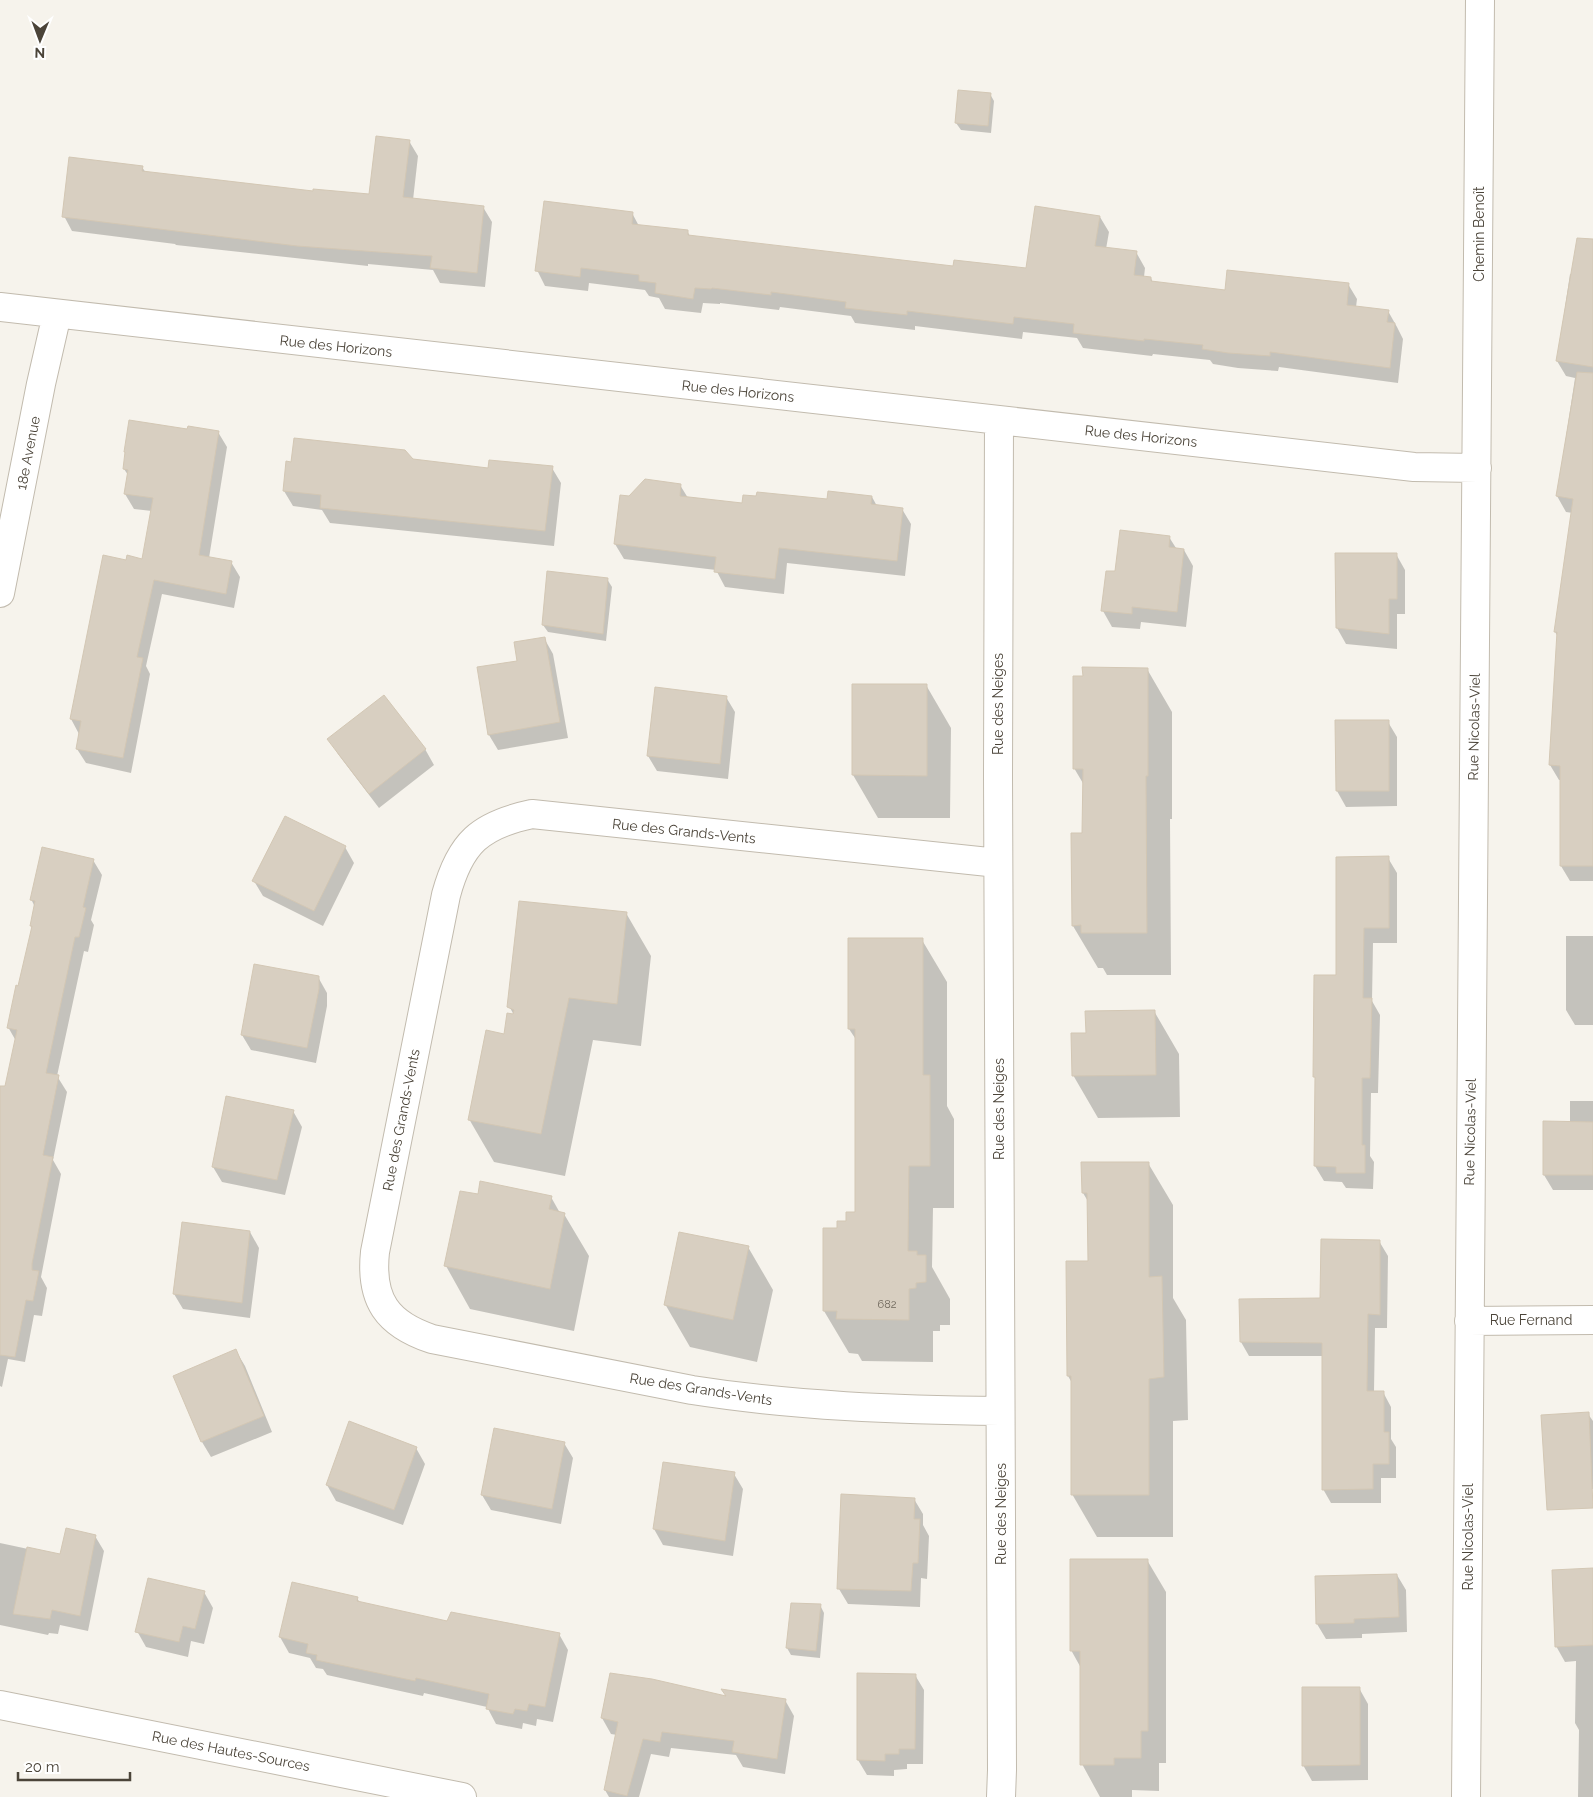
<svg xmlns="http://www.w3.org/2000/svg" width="1593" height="1797" font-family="Raleway,sans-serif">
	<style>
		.shadow { fill: #0003 }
		.building { fill: #d8cfc1; stroke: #d3c7b4 }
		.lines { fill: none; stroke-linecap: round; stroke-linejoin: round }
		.minor-casing { stroke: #c2bbae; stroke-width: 30 }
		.minor { stroke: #fff; stroke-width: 28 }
		.labels { text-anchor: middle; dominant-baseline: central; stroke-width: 5; stroke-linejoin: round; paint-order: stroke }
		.number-label { font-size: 11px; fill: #6e675b }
		.street-label { font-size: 14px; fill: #4b4439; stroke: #fff }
	</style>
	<rect width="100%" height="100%" fill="#f6f3ec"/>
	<path class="shadow" d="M 990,94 L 994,101 L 991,133 L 961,130 L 956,123 Z
		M 409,141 L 418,156 L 413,200 L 483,207 L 492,222 L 485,287 L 440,283 L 433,270 L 368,264 L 368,266 L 176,245 L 175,244 L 72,231 L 64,216 L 142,167 L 146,173 L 314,192 L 370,196 Z
		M 632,213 L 639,226 L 687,231 L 690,236 L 954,268 L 1027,270 L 1100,217 L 1109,232 L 1106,249 L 1136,252 L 1145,268 L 1144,277 L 1151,278 L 1153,283 L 1226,291 L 1348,284 L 1357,299 L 1356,307 L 1388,311 L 1397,327 L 1403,339 L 1398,383 L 1279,367 L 1278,371 L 1238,368 L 1213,364 L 1210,360 L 1153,354 L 1152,356 L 1083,348 L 1077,338 L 1023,332 L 1022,339 L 915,326 L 915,330 L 855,323 L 851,316 L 780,307 L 779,310 L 720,303 L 720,304 L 703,303 L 701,313 L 665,309 L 659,298 L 649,296 L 645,290 L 589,283 L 588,291 L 545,286 L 537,270 Z
		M 1570,274 L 1593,278 L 1593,881 L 1570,881 L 1561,866 L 1561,780 L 1559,780 L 1550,765 L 1558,637 L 1555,632 L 1573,513 L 1566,512 L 1557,496 L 1575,378 L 1566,376 L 1557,361 Z
		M 188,431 L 218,432 L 227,447 L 209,558 L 231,562 L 240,577 L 234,608 L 162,594 L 146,666 L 150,674 L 131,773 L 86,763 L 77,749 L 79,734 L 71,719 L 127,561 L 143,560 L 152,511 L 134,509 L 125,494 L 128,475 L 124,469 Z
		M 412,460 L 489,469 L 552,468 L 561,483 L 554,546 L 330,523 L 322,510 L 293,506 L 284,491 Z
		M 680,485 L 688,498 L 743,504 L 828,501 L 872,497 L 877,506 L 902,509 L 911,524 L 905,576 L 787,563 L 784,594 L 725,587 L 716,570 L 624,559 L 615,544 L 630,498 Z
		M 1169,537 L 1176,548 L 1184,550 L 1193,566 L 1186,627 L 1141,622 L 1140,629 L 1112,627 L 1103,611 L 1116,573 Z
		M 1396,554 L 1405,570 L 1405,614 L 1397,614 L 1397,649 L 1346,644 L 1337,628 L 1337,555 Z
		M 607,579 L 612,587 L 606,641 L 548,632 L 543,625 Z
		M 544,638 L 553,654 L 568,738 L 498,750 L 489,735 L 478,668 L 519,662 Z
		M 1147,669 L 1172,712 L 1172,819 L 1170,819 L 1171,975 L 1107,975 L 1103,968 L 1098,968 L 1073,926 L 1083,834 L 1084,785 L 1074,768 Z
		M 853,685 L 926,685 L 951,728 L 950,818 L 878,818 L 853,775 Z
		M 726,697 L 735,712 L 728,779 L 657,771 L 648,756 Z
		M 1337,721 L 1388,722 L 1397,737 L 1397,806 L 1346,807 L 1337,791 Z
		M 329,739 L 425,749 L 434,765 L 379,808 L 338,754 Z
		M 345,847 L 354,863 L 323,926 L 263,896 L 254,881 Z
		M 1388,858 L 1397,873 L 1397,943 L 1373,943 L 1372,1001 L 1380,1015 L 1378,1093 L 1371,1093 L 1370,1156 L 1374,1162 L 1373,1189 L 1346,1188 L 1342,1182 L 1324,1181 L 1315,1166 L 1316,1080 L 1314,1076 L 1337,976 Z
		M 93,860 L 102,875 L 91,920 L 94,925 L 88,952 L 84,951 L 57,1076 L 67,1092 L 53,1160 L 61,1174 L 41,1277 L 47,1288 L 42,1316 L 34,1315 L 25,1362 L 8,1359 L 2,1387 L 0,1386 L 0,1087 L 6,1088 L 16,1041 L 8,1027 L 19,987 L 32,928 L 31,926 L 35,907 L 31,899 Z
		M 626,913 L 651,956 L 641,1046 L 593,1040 L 565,1176 L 494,1162 L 469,1119 L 514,1015 L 509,1006 Z
		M 1566,936 L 1593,936 L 1593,1025 L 1575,1025 L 1566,1010 Z
		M 922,940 L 947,982 L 947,1106 L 954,1119 L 954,1208 L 933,1208 L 932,1267 L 950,1299 L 950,1325 L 940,1325 L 940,1331 L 933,1331 L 933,1362 L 862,1361 L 858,1354 L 849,1353 L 824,1311 L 838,1229 L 856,1213 L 857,1041 L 849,1029 Z
		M 318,977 L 327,993 L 327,1006 L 316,1063 L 251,1050 L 242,1035 Z
		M 1154,1011 L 1179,1054 L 1180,1117 L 1098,1118 L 1073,1075 L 1087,1034 Z
		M 1570,1101 L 1593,1101 L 1593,1190 L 1553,1190 L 1544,1175 L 1570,1122 Z
		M 293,1111 L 302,1127 L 285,1195 L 222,1182 L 213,1167 Z
		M 1148,1163 L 1173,1205 L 1173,1298 L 1186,1320 L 1188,1420 L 1173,1421 L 1173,1537 L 1097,1537 L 1072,1494 L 1072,1383 L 1068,1376 L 1089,1262 L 1089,1203 L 1083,1193 Z
		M 479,1196 L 551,1197 L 560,1213 L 564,1214 L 589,1256 L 574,1331 L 470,1309 L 446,1266 Z
		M 250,1232 L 259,1248 L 250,1318 L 183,1309 L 174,1294 Z
		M 1379,1241 L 1388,1256 L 1387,1328 L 1375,1328 L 1374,1392 L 1383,1392 L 1391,1407 L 1391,1439 L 1396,1447 L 1396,1478 L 1381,1478 L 1381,1503 L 1331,1503 L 1323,1489 L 1323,1356 L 1249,1356 L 1241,1342 L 1322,1300 Z
		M 748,1247 L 773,1290 L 757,1362 L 690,1347 L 665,1304 Z
		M 236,1351 L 245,1366 L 272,1432 L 211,1457 L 202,1442 L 175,1376 Z
		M 1588,1414 L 1593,1421 L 1593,1489 L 1555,1489 Z
		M 564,1443 L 573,1458 L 561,1524 L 491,1510 L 482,1495 Z
		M 416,1448 L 425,1464 L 403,1525 L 336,1501 L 327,1485 Z
		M 734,1474 L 743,1489 L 733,1556 L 663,1545 L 654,1529 Z
		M 914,1499 L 923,1514 L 923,1525 L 929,1536 L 927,1579 L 921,1578 L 920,1607 L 848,1604 L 839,1589 Z
		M 95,1536 L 104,1551 L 88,1631 L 60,1625 L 58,1634 L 49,1633 L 48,1635 L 0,1625 L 0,1543 L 61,1556 Z
		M 1147,1560 L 1166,1592 L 1166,1763 L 1159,1763 L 1159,1791 L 1132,1790 L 1132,1797 L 1100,1797 L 1082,1764 L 1081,1668 L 1071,1650 Z
		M 1593,1569 L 1593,1797 L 1578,1797 L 1579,1730 L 1575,1723 L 1576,1661 L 1565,1662 L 1556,1646 Z
		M 1397,1575 L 1406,1590 L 1407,1632 L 1362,1634 L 1362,1638 L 1326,1639 L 1317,1624 Z
		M 204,1592 L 213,1608 L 204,1644 L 191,1641 L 188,1657 L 146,1647 L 137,1631 Z
		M 357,1598 L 360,1603 L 448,1622 L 559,1634 L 568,1650 L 553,1722 L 537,1719 L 536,1726 L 523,1723 L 522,1729 L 496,1724 L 487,1707 L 424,1693 L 423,1696 L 327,1675 L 323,1669 L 316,1668 L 310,1658 L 289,1653 L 280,1637 Z
		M 820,1605 L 824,1613 L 820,1658 L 791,1655 L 787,1648 Z
		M 915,1675 L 924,1690 L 923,1764 L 907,1764 L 907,1769 L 894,1770 L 894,1776 L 867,1775 L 858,1760 Z
		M 1359,1688 L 1368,1704 L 1368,1780 L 1312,1781 L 1303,1765 Z
		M 727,1697 L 785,1700 L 794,1716 L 785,1774 L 743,1767 L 736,1755 L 671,1748 L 669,1757 L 651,1754 L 639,1797 L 609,1797 L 605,1790 L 617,1735 L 611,1734 L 602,1718 Z"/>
	<path class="building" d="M 958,90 L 991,93 L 988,126 L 955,123 Z
		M 376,136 L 410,140 L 403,197 L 484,206 L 477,273 L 430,268 L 432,256 L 297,246 L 62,217 L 69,157 L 143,166 L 142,171 L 313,191 L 313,189 L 369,194 Z
		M 544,201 L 633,212 L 632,224 L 688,230 L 688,235 L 953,266 L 954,260 L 1026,268 L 1035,206 L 1100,216 L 1095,246 L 1137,251 L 1134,275 L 1151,277 L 1151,281 L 1225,290 L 1227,270 L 1349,283 L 1347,305 L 1389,310 L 1387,322 L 1395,323 L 1390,368 L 1270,352 L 1270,356 L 1228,353 L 1202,349 L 1203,345 L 1144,339 L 1144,341 L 1073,333 L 1074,324 L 1014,317 L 1013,324 L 907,311 L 907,315 L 845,308 L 846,302 L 771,292 L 771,295 L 712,288 L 711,289 L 695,288 L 693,299 L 655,293 L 656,283 L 639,281 L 639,275 L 581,268 L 580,277 L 535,271 Z
		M 1577,238 L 1593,239 L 1593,367 L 1556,361 Z
		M 1577,372 L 1593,373 L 1593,866 L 1560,866 L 1560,766 L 1549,765 L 1557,632 L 1554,632 L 1573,499 L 1556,496 Z
		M 129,420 L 187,429 L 188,426 L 219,431 L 199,555 L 232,561 L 226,594 L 154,580 L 137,657 L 143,658 L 123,758 L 76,749 L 81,721 L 70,719 L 103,555 L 126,560 L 127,555 L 142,559 L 153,498 L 124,494 L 128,470 L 123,469 L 125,452 L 124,452 Z
		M 294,438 L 405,450 L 413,459 L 488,468 L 489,460 L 553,466 L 545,531 L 320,508 L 321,495 L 283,491 L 286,461 L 291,462 Z
		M 645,479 L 681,484 L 680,496 L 742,503 L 743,495 L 756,496 L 757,492 L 827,499 L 828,491 L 872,496 L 871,504 L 903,508 L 897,561 L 779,548 L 775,579 L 714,572 L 716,557 L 614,544 L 620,495 L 629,496 Z
		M 1120,530 L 1170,536 L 1169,547 L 1184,549 L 1177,612 L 1132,607 L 1132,614 L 1101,611 L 1106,571 L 1115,571 Z
		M 1335,553 L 1397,553 L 1397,599 L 1389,599 L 1389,634 L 1336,628 Z
		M 547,571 L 608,578 L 603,634 L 542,625 Z
		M 545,637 L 560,722 L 488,735 L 477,667 L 517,661 L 514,642 Z
		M 1082,667 L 1148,668 L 1148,776 L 1146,776 L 1147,933 L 1081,933 L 1081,925 L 1072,926 L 1071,833 L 1082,833 L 1083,769 L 1073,769 L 1073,676 L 1083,676 Z
		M 852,684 L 927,684 L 927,776 L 852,775 Z
		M 655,687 L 727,696 L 720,764 L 647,756 Z
		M 384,695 L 426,749 L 369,794 L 327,739 Z
		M 1335,720 L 1389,720 L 1389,791 L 1336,791 Z
		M 285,816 L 346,846 L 314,911 L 252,881 Z
		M 42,847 L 94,859 L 83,907 L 86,908 L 79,937 L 75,937 L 46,1073 L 59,1075 L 43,1155 L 53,1157 L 32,1264 L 32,1270 L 39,1271 L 33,1301 L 26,1300 L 15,1357 L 0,1355 L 0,1086 L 5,1086 L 17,1030 L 7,1028 L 16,985 L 18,986 L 32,926 L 30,926 L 35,901 L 30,900 Z
		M 1389,856 L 1389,928 L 1364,928 L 1363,998 L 1372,998 L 1370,1078 L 1362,1078 L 1362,1145 L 1365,1145 L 1365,1173 L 1336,1173 L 1336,1167 L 1314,1166 L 1315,1077 L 1313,1077 L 1314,975 L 1336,975 L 1336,857 Z
		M 519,901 L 627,912 L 617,1004 L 569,998 L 541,1134 L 468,1120 L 486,1030 L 504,1034 L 507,1013 L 513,1014 L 514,1010 L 507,1007 Z
		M 848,938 L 923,938 L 923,1075 L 930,1075 L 930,1166 L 909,1166 L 908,1251 L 917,1251 L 917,1255 L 926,1255 L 926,1282 L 916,1283 L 916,1288 L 909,1289 L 909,1320 L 836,1319 L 837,1311 L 823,1311 L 823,1228 L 837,1228 L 837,1221 L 846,1221 L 846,1212 L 855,1212 L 855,1029 L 848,1029 Z
		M 254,964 L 319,976 L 319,989 L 307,1048 L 241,1035 Z
		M 1155,1010 L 1156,1075 L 1072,1076 L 1071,1033 L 1086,1033 L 1085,1011 Z
		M 226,1096 L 294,1110 L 277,1180 L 212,1167 Z
		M 1543,1121 L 1593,1122 L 1593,1175 L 1543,1175 Z
		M 1081,1162 L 1149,1162 L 1149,1277 L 1162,1276 L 1164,1377 L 1149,1379 L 1149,1495 L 1071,1495 L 1071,1376 L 1067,1376 L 1066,1261 L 1088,1261 L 1087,1193 L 1082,1193 Z
		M 480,1181 L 552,1196 L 549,1209 L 565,1213 L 550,1289 L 444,1266 L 460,1191 L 478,1194 Z
		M 182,1222 L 250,1231 L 242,1303 L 173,1294 Z
		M 679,1232 L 749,1246 L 733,1320 L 664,1305 Z
		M 1321,1239 L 1380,1240 L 1380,1315 L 1368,1314 L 1367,1391 L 1384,1391 L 1384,1432 L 1389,1432 L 1389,1464 L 1373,1464 L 1373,1489 L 1322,1490 L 1322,1343 L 1240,1342 L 1239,1299 L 1320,1298 Z
		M 236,1349 L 264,1416 L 201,1442 L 173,1376 Z
		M 1589,1412 L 1593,1508 L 1547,1510 L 1541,1415 Z
		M 349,1421 L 417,1447 L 394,1510 L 326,1485 Z
		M 494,1428 L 565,1442 L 552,1509 L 481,1495 Z
		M 663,1462 L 735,1472 L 725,1541 L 653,1529 Z
		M 841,1494 L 915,1498 L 914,1519 L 920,1519 L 918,1563 L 913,1563 L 911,1591 L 837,1589 Z
		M 66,1528 L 96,1535 L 80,1616 L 52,1610 L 50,1619 L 13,1614 L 27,1547 L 60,1554 Z
		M 1070,1559 L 1148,1559 L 1148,1731 L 1141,1731 L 1141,1758 L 1114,1758 L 1114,1765 L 1080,1765 L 1080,1651 L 1070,1651 Z
		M 1593,1568 L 1593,1645 L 1555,1647 L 1552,1570 Z
		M 1397,1574 L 1399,1617 L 1354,1619 L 1354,1623 L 1316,1624 L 1315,1576 Z
		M 148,1578 L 205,1591 L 195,1629 L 183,1626 L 179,1642 L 135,1632 Z
		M 292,1582 L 358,1597 L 357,1601 L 447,1621 L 451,1612 L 560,1633 L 545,1707 L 529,1704 L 527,1711 L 515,1709 L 513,1714 L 486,1709 L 489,1694 L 416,1678 L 415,1681 L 316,1660 L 317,1655 L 306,1653 L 308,1644 L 279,1637 Z
		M 791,1603 L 821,1604 L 816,1651 L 786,1648 Z
		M 610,1673 L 652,1679 L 726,1696 L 721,1689 L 786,1699 L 777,1759 L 732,1752 L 734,1741 L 662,1732 L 660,1742 L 643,1739 L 627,1796 L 604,1790 L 618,1722 L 601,1718 Z
		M 857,1673 L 916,1674 L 915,1749 L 899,1749 L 899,1754 L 885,1754 L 885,1761 L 857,1760 Z
		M 1302,1687 L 1360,1687 L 1360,1765 L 1302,1766 Z"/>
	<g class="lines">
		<g class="minor-casing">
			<path id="minor" d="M 0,307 L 1414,467 L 1477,468
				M 999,420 L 998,776 L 1002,1770 L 1001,1797
				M 0,593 L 41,384 L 57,314
				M 998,863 L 532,814 C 480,825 460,843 446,895 L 375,1252 C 370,1300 387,1324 432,1339 L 692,1390 C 794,1406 897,1410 1000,1411
				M 1469,1321 L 1593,1320
				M 0,1705 L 462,1797
				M 1466,1797 L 1480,0"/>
		</g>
		<use href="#minor" class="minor"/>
	</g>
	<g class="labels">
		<g class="number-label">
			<text x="887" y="1304">682</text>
		</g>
		<g class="street-label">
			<text transform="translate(1479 234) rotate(-90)">Chemin Benoît</text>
			<text transform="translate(336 346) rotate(6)">Rue des Horizons</text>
			<text transform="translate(738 391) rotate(6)">Rue des Horizons</text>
			<text transform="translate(1141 436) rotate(6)">Rue des Horizons</text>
			<text transform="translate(28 453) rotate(-79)">18e Avenue</text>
			<text transform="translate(998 704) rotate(-90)">Rue des Neiges</text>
			<text transform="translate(1474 727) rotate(-89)">Rue Nicolas-Viel</text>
			<text transform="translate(684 831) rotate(6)">Rue des Grands-Vents</text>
			<text transform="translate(999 1109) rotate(-90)">Rue des Neiges</text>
			<text transform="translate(401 1120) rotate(-79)">Rue des Grands-Vents</text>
			<text transform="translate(1470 1132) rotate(-89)">Rue Nicolas-Viel</text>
			<text x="1531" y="1320">Rue Fernand</text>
			<text transform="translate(701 1389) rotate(9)">Rue des Grands-Vents</text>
			<text transform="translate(1001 1514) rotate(-90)">Rue des Neiges</text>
			<text transform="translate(1468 1537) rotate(-90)">Rue Nicolas-Viel</text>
			<text transform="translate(231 1751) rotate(11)">Rue des Hautes-Sources</text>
		</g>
	</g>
	<g transform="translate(40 40) rotate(181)" stroke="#ffffff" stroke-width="4" paint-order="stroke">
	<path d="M0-4L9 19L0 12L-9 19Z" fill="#4b4439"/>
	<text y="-8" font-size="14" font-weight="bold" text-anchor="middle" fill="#4b4439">N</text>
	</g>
	<path d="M18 1772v8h112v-8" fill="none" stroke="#4b4439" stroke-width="2.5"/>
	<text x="25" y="1772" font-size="15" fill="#4b4439" stroke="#ffffff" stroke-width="4" paint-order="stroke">20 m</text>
</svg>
